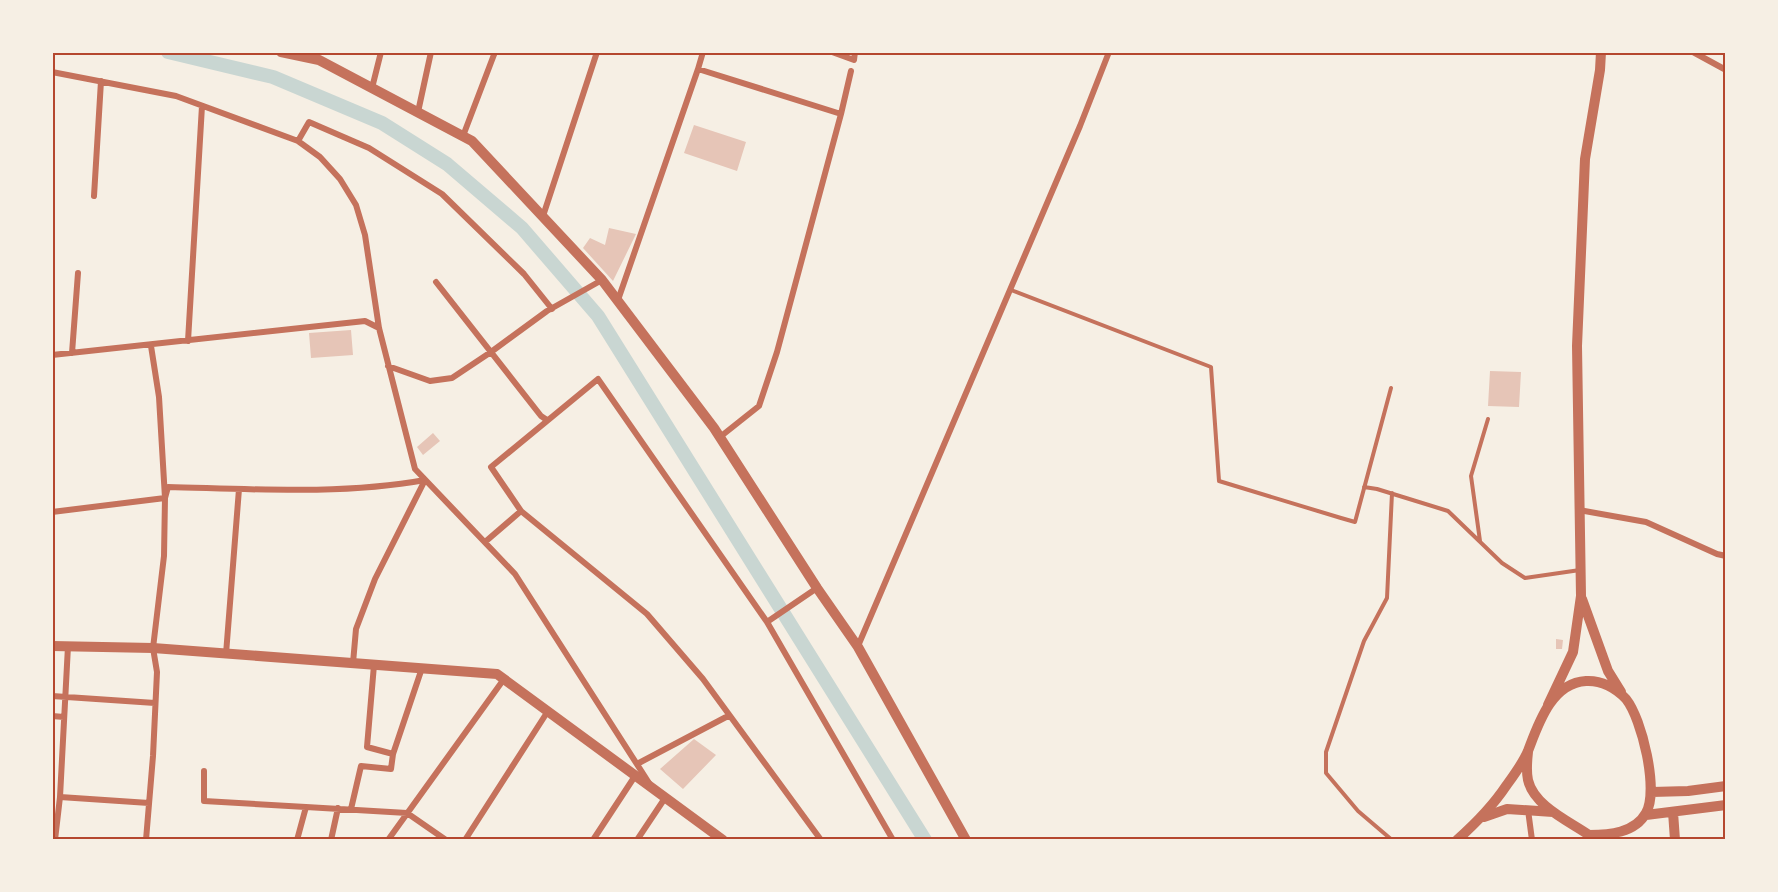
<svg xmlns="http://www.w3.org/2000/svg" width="1778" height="892" font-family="Signika,sans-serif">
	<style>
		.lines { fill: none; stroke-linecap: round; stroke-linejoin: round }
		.canal { stroke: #c9d6d2; stroke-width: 14 }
		.building { fill: #e6c5b7 }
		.service { stroke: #c5725c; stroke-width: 4 }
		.minor { stroke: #c5725c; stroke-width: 6 }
		.tertiary { stroke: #c5725c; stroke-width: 10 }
		.neatline { fill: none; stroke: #b5482f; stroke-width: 2 }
	</style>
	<rect width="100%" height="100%" fill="#f6efe4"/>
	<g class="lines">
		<path class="canal" d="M 168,52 L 273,77 L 382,123 L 447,164 L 522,228 L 598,316 L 925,840"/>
	</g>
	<path class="building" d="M 694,125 L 746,142 L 737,171 L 684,153 Z
		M 609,228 L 636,234 L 613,281 L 583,248 L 590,238 L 605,245 Z
		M 351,330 L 353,355 L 311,358 L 309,333 Z
		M 1490,371 L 1521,372 L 1519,407 L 1488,406 Z
		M 433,433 L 440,441 L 423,455 L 417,447 Z
		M 1556,639 L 1563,640 L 1562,649 L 1556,649 Z
		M 694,739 L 716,755 L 683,789 L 660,769 Z"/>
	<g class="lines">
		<path class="service" d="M 1011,290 L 1211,367 L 1219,481 L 1341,518 L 1355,522 L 1391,388
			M 1364,487 L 1377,489 L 1448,511 L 1502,563 L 1525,578 L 1580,570
			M 1480,541 L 1471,476 L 1488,419
			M 1392,840 L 1358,811 L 1326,773 L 1326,752 L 1364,641 L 1387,598 L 1392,493"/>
		<path class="minor" d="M 832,52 L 854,60 L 855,52
			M 1693,52 L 1726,70
			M 698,69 L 703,52
			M 52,72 L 176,96 L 298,141 L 320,157 L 340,179 L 356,205 L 365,235 L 379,328 L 415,469 L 515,574 L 649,783
			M 372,88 L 381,52
			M 418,112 L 431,52
			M 463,136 L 495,52
			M 298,141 L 309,122 L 369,148 L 442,194 L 524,274 L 552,309
			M 94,196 L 101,81
			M 543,216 L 597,52
			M 436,282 L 541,416 L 547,420
			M 618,300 L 698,69 L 841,114 L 851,71
			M 188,341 L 202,106
			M 72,353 L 78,273
			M 52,355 L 365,321 L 379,328
			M 388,366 L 430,381 L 452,378 L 491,352 L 547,311 L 602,280
			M 720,437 L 759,406 L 777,352 L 841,114
			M 1579,510 L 1646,522 L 1717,554 L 1726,556
			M 52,512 L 165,498 L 168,487 C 251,489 343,495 425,480
			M 485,542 L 521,511
			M 817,588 L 767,622 L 598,379 L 491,467 L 521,511 L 647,614 L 703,679 L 821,840
			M 767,622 L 893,840
			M 858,646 L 1080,126 L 1109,52
			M 226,654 L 239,489
			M 353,663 L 356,629 L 375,579 L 425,480
			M 374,665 L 367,747 L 393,754 L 422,668
			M 52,696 L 155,703
			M 52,716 L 64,717
			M 637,764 L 728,716
			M 204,771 L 204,801 L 306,807
			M 60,797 L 68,646
			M 351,809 L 361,766 L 391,769 L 393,754
			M 1528,810 L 1532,840
			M 55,840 L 60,797 L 149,803
			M 146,840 L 153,756 L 157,672 L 153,648 L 164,556 L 165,498 L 159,397 L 151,346
			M 297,840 L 306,807 L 407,813 L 446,840
			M 331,840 L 338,808
			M 388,840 L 504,679
			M 465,840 L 548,711
			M 593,840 L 635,776
			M 637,840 L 665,798"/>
		<path class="tertiary" d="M 281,52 L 319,60 L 472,141 L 602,280 L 714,428 L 817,588 L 858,647 L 966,840
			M 1582,599 L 1608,671 L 1621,692
			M 52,646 L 153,648 L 497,674 L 723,840
			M 1548,705 L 1573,652 L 1581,596 L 1577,346 L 1585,159 L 1600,70 L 1601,52
			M 1652,792 L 1688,791 L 1726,786
			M 1673,812 L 1675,840
			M 1646,815 L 1726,805
			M 1484,817 L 1507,809 L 1553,812
			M 1457,840 C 1476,823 1492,807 1506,786 C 1514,775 1523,763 1528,751 C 1538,725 1551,683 1586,681 C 1601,680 1616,688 1626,699 C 1642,719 1659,790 1646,813 C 1635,833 1609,835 1589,835 C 1569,821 1534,806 1528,780 C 1526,771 1527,761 1528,752"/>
	</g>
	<rect width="1778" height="892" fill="none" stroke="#f6efe4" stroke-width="108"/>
	<rect x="54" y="54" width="1670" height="784" class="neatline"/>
</svg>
